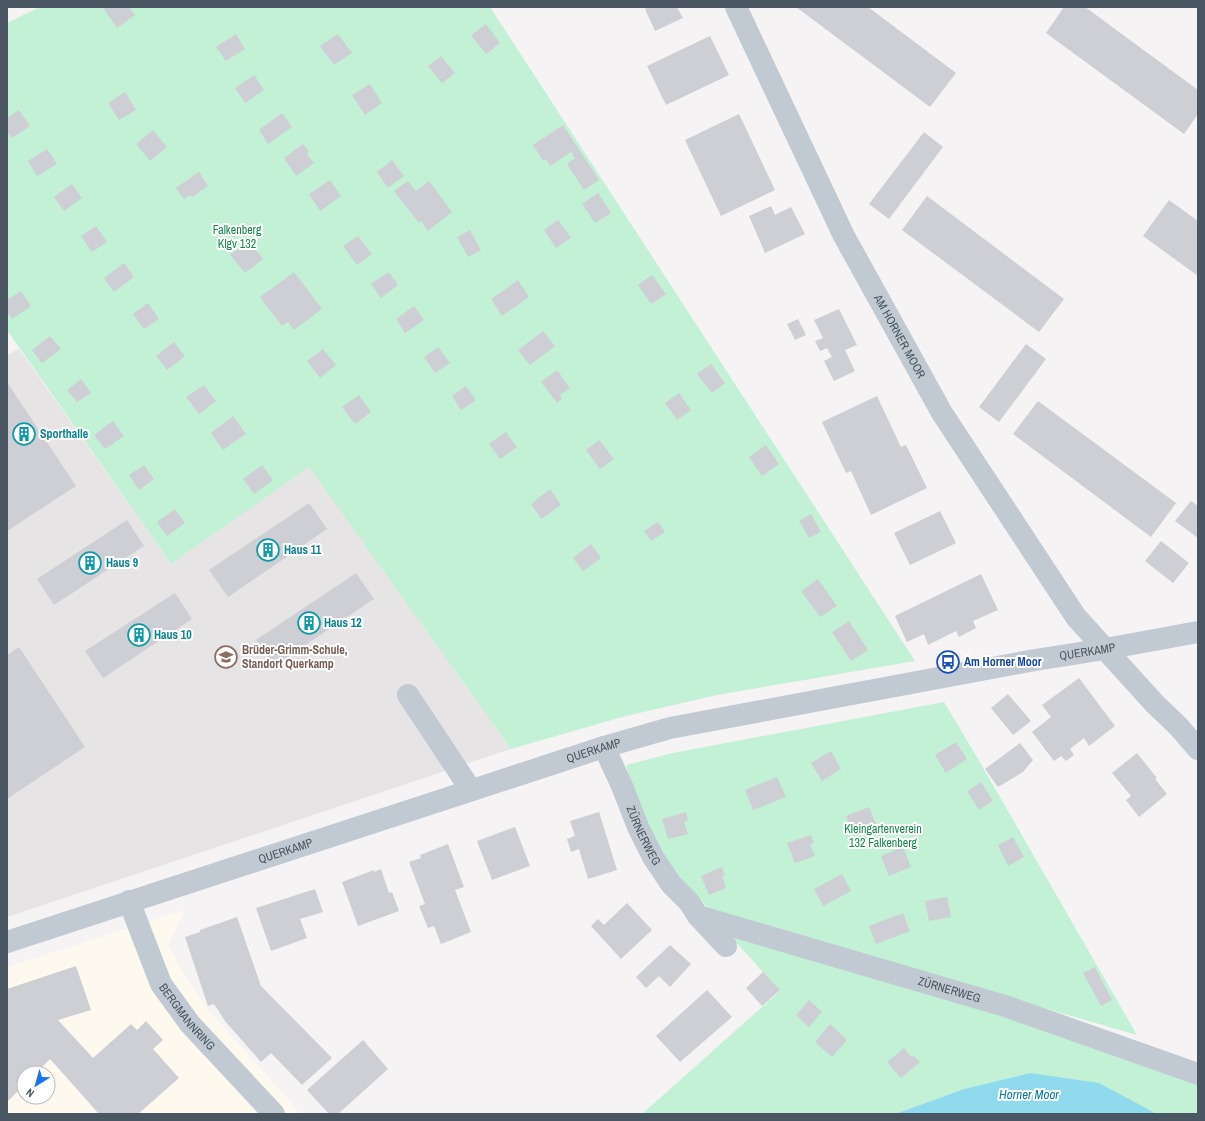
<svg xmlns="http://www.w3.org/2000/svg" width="1205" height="1121" font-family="'Archivo Narrow',sans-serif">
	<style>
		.commercial { fill: #fdf9ef; fill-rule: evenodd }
		.education { fill: #e6e4e5 }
		.green { fill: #c3f1d5 }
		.water { fill: #90daee }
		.building { fill: #cdcfd5 }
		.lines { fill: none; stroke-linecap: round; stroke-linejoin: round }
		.minor { stroke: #c1cad2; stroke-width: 22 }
		.labels { text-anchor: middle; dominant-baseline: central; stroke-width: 4; stroke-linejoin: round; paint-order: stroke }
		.park-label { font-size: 12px; fill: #17864f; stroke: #fff }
		.street-label { font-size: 12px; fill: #4a5661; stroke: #fff }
		.culture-label { font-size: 12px; font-weight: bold; fill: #0d838f; stroke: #fff; text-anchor: start }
		.education-label { font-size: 12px; font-weight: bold; fill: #785e54; stroke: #fff; text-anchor: start }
		.transit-label { font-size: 12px; font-weight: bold; fill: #164399; stroke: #fff; text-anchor: start }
		.water-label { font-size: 13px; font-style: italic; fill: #0c7c9b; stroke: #fff }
	</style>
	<rect width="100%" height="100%" fill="#f5f3f3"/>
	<path class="commercial" d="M 185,910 L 168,945 L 186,978 L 207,1008 L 301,1114 L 7,1114 L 7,967 ZM 24,1073 L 48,1073 L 48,1097 L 24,1097 Z"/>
	<path class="education" d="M 19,349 L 171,564 L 309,466 L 511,749 L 7,917 L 7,355 Z"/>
	<path class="green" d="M 40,7 L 490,7 L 915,661 L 717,695 L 622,717 L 511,749 L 309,467 L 171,564 L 7,330 L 7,23 Z
		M 944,702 L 978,759 L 1137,1035 L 712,912 C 701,900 689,889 678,876 C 651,845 638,803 626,765 L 673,753 Z
		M 726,931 L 1013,1017 L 1198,1079 L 1198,1114 L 1155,1114 L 1153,1112 L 1030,1073 L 964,1089 L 895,1114 L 642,1114 L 780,991 Z"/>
	<path class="water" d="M 1030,1073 L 1099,1083 L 1153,1112 L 1155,1114 L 895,1114 L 964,1089 Z"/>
	<path class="building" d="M 107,7 L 129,7 L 135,15 L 117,28 L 104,9 Z
		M 650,7 L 677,7 L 683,18 L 655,31 L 645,9 Z
		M 796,7 L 868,7 L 956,73 L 930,107 Z
		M 1064,7 L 1085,7 L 1198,90 L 1198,114 L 1184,134 L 1046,33 Z
		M 486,24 L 500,43 L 486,54 L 471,35 Z
		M 236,34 L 245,49 L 226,61 L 216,47 Z
		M 338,34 L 352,53 L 334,65 L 320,46 Z
		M 710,36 L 729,75 L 666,105 L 647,66 Z
		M 441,56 L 455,73 L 442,83 L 428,66 Z
		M 254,75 L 264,90 L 245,103 L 235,88 Z
		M 370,84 L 382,103 L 365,115 L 352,95 Z
		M 125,92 L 136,110 L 119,120 L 108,103 Z
		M 19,110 L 30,126 L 12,138 L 7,131 L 7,118 Z
		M 282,113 L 292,127 L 268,144 L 259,130 Z
		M 739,114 L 775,190 L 721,216 L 685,140 Z
		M 563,125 L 599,180 L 584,190 L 567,164 L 575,158 L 571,152 L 550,166 L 546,159 L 543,161 L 533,145 Z
		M 153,130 L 167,147 L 150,161 L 136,144 Z
		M 924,132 L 943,147 L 889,219 L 869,204 Z
		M 303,144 L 309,152 L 307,154 L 314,163 L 296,176 L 284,158 Z
		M 47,149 L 57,164 L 37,176 L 28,161 Z
		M 392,160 L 404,176 L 388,188 L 377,172 Z
		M 199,172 L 208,186 L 192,197 L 190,195 L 184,199 L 176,188 Z
		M 330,180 L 341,196 L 320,211 L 309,194 Z
		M 408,181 L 416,191 L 429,181 L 452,212 L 428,231 L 421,221 L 419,223 L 394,191 Z
		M 72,184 L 82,198 L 64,211 L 54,197 Z
		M 598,193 L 611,213 L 595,223 L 582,204 Z
		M 927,196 L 1064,299 L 1039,332 L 902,230 Z
		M 1169,200 L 1198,221 L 1198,276 L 1143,236 Z
		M 771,206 L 775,215 L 791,207 L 805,234 L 765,253 L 749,216 Z
		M 558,220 L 571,238 L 556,248 L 544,230 Z
		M 96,226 L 107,242 L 92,252 L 81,236 Z
		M 470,230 L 481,250 L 468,257 L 457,237 Z
		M 358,236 L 372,254 L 357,265 L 343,246 Z
		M 249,241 L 263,259 L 245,273 L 230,255 Z
		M 124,263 L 134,277 L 114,292 L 104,278 Z
		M 294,272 L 322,309 L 294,330 L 288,322 L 282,326 L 260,297 Z
		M 389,272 L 398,285 L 381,298 L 371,284 Z
		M 652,275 L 666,294 L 651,304 L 638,285 Z
		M 518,280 L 529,297 L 502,316 L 491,299 Z
		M 21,291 L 31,306 L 12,319 L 7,312 L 7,300 Z
		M 148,303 L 159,319 L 144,329 L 133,314 Z
		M 414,306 L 424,320 L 405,333 L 396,319 Z
		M 839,309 L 857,345 L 845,350 L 855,371 L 834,381 L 824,361 L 832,357 L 827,348 L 820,351 L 815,341 L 823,338 L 814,320 Z
		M 798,319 L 806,335 L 795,340 L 787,324 Z
		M 543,331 L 555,346 L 530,365 L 518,350 Z
		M 50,336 L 61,349 L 42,363 L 32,350 Z
		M 174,342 L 185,356 L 167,370 L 156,356 Z
		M 1026,344 L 1046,359 L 999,422 L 979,407 Z
		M 438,347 L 450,363 L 435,373 L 424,357 Z
		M 323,349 L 336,365 L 320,378 L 307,361 Z
		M 711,364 L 725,383 L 712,393 L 697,374 Z
		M 557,370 L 570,388 L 560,395 L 562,399 L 557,403 L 541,382 Z
		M 81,379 L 91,393 L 77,402 L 67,390 Z
		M 7,382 L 76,486 L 7,531 Z
		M 204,385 L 216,401 L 199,414 L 186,397 Z
		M 466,386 L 476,400 L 461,410 L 452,396 Z
		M 679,393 L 691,410 L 677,420 L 665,403 Z
		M 359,395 L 371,412 L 355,424 L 342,407 Z
		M 877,396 L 901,447 L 906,445 L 927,488 L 871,515 L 851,471 L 846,473 L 822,422 Z
		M 1038,401 L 1176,503 L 1151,537 L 1013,434 Z
		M 233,416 L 246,434 L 223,450 L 211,433 Z
		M 113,421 L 124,436 L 105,449 L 94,435 Z
		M 506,432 L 517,447 L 500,459 L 489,444 Z
		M 599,440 L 614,459 L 600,469 L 586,450 Z
		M 766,445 L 779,464 L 762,476 L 749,457 Z
		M 144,465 L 154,479 L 139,490 L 129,475 Z
		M 262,465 L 273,480 L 254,494 L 243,479 Z
		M 550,489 L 561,505 L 541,519 L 531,504 Z
		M 1191,501 L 1198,506 L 1198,538 L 1175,521 Z
		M 309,503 L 327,529 L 228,597 L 209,570 Z
		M 175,509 L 185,523 L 167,536 L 157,522 Z
		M 940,511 L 956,543 L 910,565 L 894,533 Z
		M 811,514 L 821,532 L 809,538 L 799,521 Z
		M 127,520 L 144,546 L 54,605 L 37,579 Z
		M 658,522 L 665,532 L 651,541 L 644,531 Z
		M 1161,541 L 1189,563 L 1173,583 L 1145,561 Z
		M 591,544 L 601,558 L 583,571 L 573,558 Z
		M 356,573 L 374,599 L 274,666 L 256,640 Z
		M 981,574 L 998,610 L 973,621 L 976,628 L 959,637 L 956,631 L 928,645 L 924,634 L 907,642 L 895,616 Z
		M 818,579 L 837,606 L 820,617 L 801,591 Z
		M 175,593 L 192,619 L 103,678 L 85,651 Z
		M 849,621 L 868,650 L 851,661 L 832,632 Z
		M 19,647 L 85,747 L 7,799 L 7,655 Z
		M 1079,678 L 1115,726 L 1089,746 L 1084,738 L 1070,749 L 1074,755 L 1066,761 L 1061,756 L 1054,761 L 1032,732 L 1051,717 L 1042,705 Z
		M 1008,694 L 1031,721 L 1013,735 L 991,708 Z
		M 956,742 L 967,759 L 946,773 L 935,755 Z
		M 1020,743 L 1033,760 L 1023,772 L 998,787 L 985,769 Z
		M 831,751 L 841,769 L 822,781 L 811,763 Z
		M 1137,753 L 1157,778 L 1155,779 L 1167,794 L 1139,817 L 1126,800 L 1131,796 L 1112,773 Z
		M 777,777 L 786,797 L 753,810 L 745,790 Z
		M 981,782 L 993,801 L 979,810 L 967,791 Z
		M 869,807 L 876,824 L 852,833 L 846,816 Z
		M 599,812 L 617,870 L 588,879 L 579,849 L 571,852 L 567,839 L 575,836 L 570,821 Z
		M 686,812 L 688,820 L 684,822 L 688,834 L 668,839 L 662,819 Z
		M 515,827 L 530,866 L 492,880 L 477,841 Z
		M 811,835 L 814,843 L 810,844 L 815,856 L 795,863 L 787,843 Z
		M 1013,837 L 1024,857 L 1008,866 L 998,845 Z
		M 448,844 L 464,887 L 455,890 L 471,932 L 441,944 L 434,926 L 428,928 L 419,906 L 425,904 L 409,862 L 421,858 L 420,855 Z
		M 903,847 L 911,867 L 889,876 L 881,856 Z
		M 722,867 L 725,875 L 722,876 L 726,888 L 709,895 L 701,876 Z
		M 381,869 L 389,893 L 392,892 L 399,911 L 358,926 L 342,882 L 374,870 L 374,872 Z
		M 842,874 L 851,891 L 823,906 L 814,889 Z
		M 315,889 L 323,912 L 300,919 L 307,938 L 271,951 L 256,908 Z
		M 947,897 L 951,917 L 929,921 L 925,901 Z
		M 627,903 L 652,930 L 621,959 L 591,926 L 598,919 L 604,925 Z
		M 903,913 L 910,931 L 876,944 L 869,926 Z
		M 237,917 L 261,986 L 332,1058 L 302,1085 L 271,1053 L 261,1062 L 225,1021 L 214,1004 L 208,1006 L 185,937 L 200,932 L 200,930 Z
		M 670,945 L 691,964 L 670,987 L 659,976 L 646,988 L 636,977 Z
		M 76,966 L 91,1010 L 58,1020 L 93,1058 L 131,1024 L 137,1030 L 146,1021 L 163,1040 L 153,1049 L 179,1078 L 138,1114 L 99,1114 L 50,1059 L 36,1073 L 24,1073 L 24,1085 L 7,1102 L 7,989 Z
		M 1095,967 L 1112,1000 L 1101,1006 L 1083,973 Z
		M 763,972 L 780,990 L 762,1006 L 746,988 Z
		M 707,990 L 732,1017 L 680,1062 L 656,1036 Z
		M 809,1000 L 822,1012 L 809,1027 L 796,1015 Z
		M 830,1024 L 847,1040 L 832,1057 L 815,1042 Z
		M 363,1040 L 388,1069 L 338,1114 L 329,1114 L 307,1090 Z
		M 904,1048 L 911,1057 L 913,1055 L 920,1062 L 901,1078 L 887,1062 Z"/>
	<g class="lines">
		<g class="minor">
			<path id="s1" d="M 736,7 L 844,236 L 942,413 L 1076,617 L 1155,704 L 1178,726 L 1198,749"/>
			<path d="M 408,695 L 471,790"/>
			<path id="s2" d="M 604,747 L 622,786 L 638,827 L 653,857 L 671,884 L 689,902 L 698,916 L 1005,1006 L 1198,1074"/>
			<path id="s3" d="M 129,901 L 161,984 L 190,1024 L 274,1114"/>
			<path d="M 698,916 L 726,946"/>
			<path id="s4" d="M 7,942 L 604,747 L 670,728 L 1035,660 L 1105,649 L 1198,632"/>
		</g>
	</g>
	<defs>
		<g id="building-ring" transform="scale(1.15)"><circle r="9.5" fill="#fff" stroke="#0f9aa8" stroke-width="1.5"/><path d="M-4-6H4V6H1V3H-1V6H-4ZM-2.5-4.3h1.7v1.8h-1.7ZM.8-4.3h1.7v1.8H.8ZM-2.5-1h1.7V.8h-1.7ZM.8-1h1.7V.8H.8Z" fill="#0f9aa8"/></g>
		<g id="school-ring" transform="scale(1.15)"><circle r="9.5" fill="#fff" stroke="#8d6e63" stroke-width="1.5"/><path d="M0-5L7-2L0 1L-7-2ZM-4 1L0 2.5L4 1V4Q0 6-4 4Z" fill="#8d6e63"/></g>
		<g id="bus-ring" transform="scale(1.15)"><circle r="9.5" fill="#fff" stroke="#1a4fb4" stroke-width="1.5"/><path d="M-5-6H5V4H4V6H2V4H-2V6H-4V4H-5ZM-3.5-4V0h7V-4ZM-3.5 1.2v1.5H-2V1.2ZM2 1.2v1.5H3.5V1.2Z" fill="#1a4fb4"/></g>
	</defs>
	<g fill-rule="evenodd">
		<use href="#building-ring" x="24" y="434"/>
		<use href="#building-ring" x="268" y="550"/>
		<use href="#building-ring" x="90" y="563"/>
		<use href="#building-ring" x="309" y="623"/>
		<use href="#building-ring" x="139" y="635"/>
		<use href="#school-ring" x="226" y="657"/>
		<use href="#bus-ring" x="948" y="662"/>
	</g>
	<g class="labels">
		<g class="park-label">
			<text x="237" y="230">Falkenberg<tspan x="237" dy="14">Klgv 132</tspan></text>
			<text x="883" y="829">Kleingartenverein<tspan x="883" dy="14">132 Falkenberg</tspan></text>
		</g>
		<g class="street-label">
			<text stroke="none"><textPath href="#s1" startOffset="368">AM HORNER MOOR</textPath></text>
			<text stroke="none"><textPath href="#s4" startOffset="1121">QUERKAMP</textPath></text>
			<text stroke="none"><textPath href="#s4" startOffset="617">QUERKAMP</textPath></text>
			<text stroke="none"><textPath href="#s2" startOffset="97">ZÜRNERWEG</textPath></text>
			<text stroke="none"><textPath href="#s4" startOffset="293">QUERKAMP</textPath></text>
			<text stroke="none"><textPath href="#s2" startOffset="457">ZÜRNERWEG</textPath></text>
			<text stroke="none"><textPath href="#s3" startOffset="131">BERGMANNRING</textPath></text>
		</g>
		<g class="culture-label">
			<text x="40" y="434">Sporthalle</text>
			<text x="284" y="550">Haus 11</text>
			<text x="106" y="563">Haus 9</text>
			<text x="324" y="623">Haus 12</text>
			<text x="154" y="635">Haus 10</text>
		</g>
		<g class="education-label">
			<text x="242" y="650">Brüder-Grimm-Schule,<tspan x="242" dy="14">Standort Querkamp</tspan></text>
		</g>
		<g class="transit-label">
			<text x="964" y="662">Am Horner Moor</text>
		</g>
		<g class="water-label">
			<text x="1029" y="1094">Horner Moor</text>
		</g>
	</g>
	<rect width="1205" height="1121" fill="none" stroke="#4a5661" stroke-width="16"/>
	<g transform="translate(36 1085) rotate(217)"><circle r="19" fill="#ffffff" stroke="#b7bbc0"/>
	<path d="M0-3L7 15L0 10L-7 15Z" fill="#1a73e8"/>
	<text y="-6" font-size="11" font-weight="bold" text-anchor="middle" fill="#4a5661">N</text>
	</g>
</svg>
